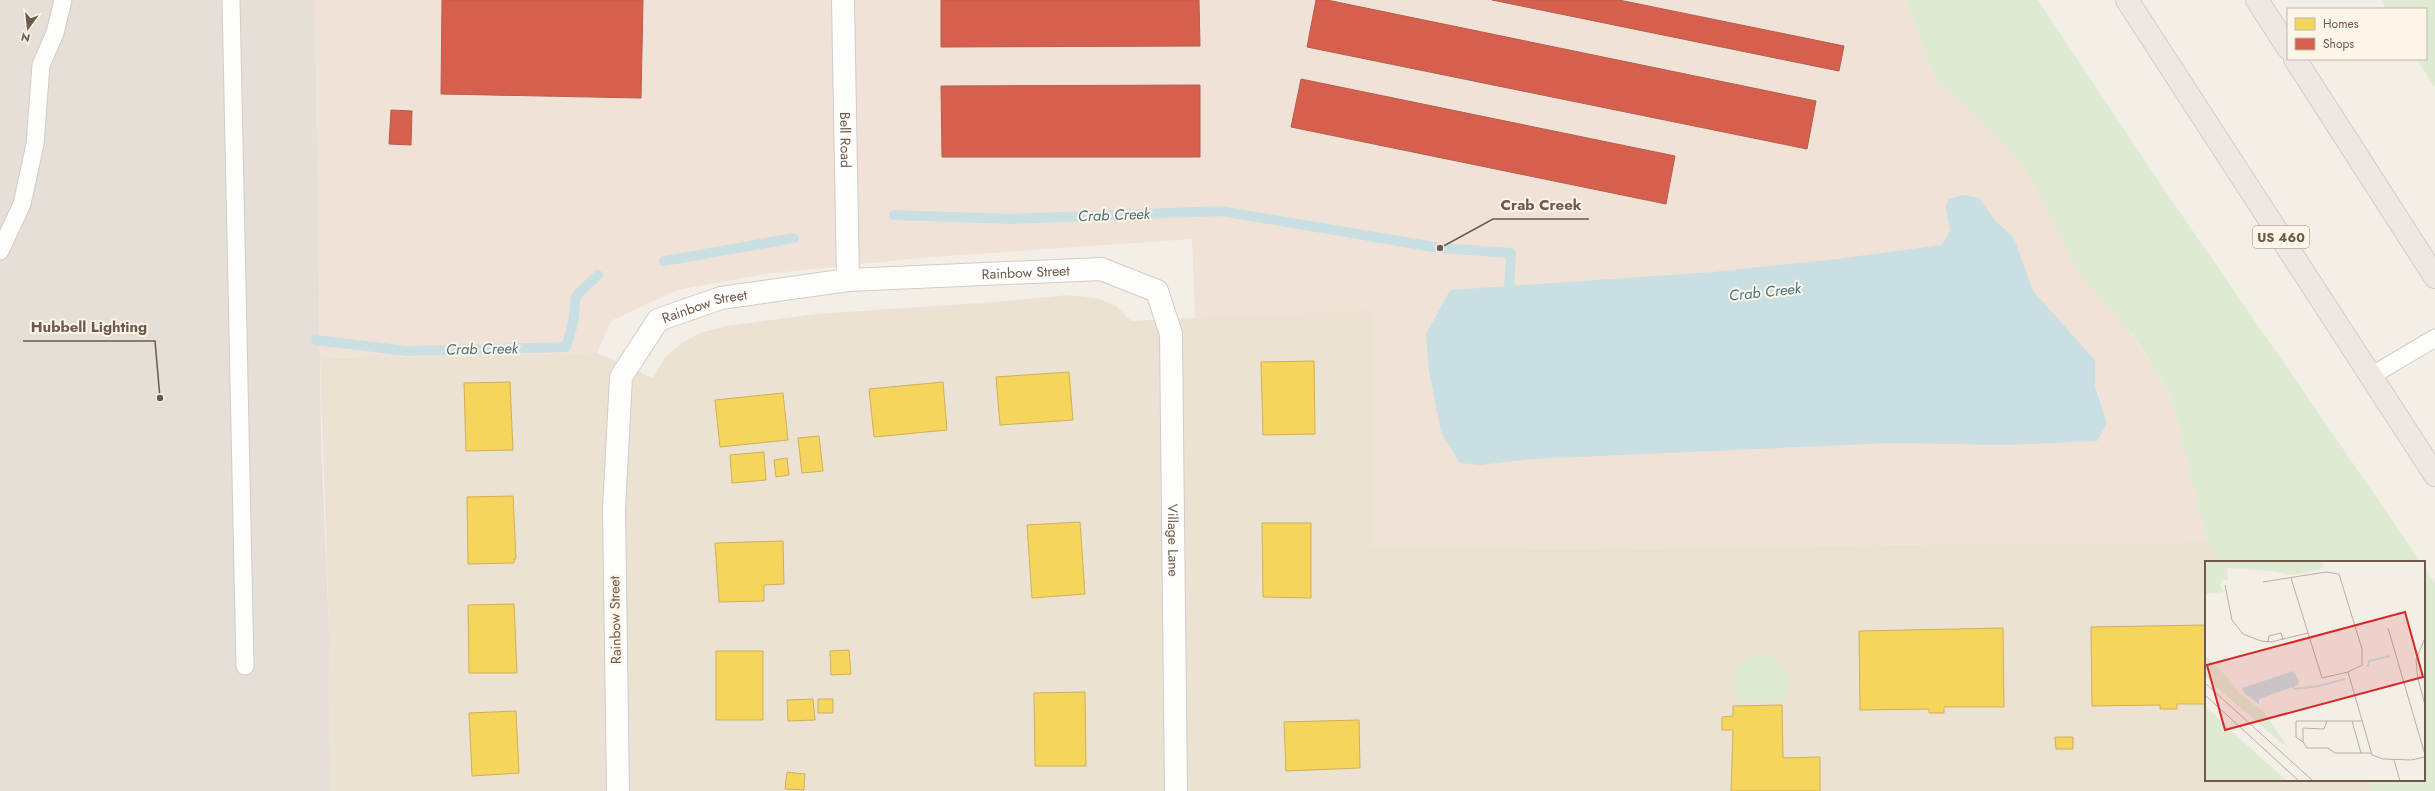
<svg xmlns="http://www.w3.org/2000/svg" width="2435" height="791" font-family="Jost,sans-serif">
	<style>
		.residential { fill: #ece2d4 }
		.commercial { fill: #f1e2d8 }
		.industrial { fill: #e5dfd8 }
		.green { fill: #dfead2 }
		.water { fill: #cadfe2 }
		.homes { fill: #f6d55c; stroke: #cdb057 }
		.shops { fill: #d6604d; stroke: #b75e4c }
		.lines { fill: none; stroke-linecap: round; stroke-linejoin: round }
		.stream { stroke: #cadfe2; stroke-width: 10 }
		.service-casing { stroke: #d2ccc6; stroke-width: 19 }
		.minor-casing { stroke: #d2ccc6; stroke-width: 24 }
		.motorway-casing { stroke: #d3cbc5; stroke-width: 24 }
		.service { stroke: #fdfdfb; stroke-width: 17 }
		.minor { stroke: #fdfdfb; stroke-width: 22 }
		.motorway { stroke: #efe7e3; stroke-width: 22 }
		.labels { text-anchor: middle; dominant-baseline: central; stroke-width: 4; stroke-linejoin: round; paint-order: stroke }
		.shield { fill: #fdf5e7; stroke: #99887a; stroke-width: 1 }
		.shield-label { font-size: 13px; font-weight: bold; fill: #6e594b }
		.street-label { font-size: 14px; fill: #6e594b; stroke: #fdf5e7 }
		.water-label { font-size: 15px; font-style: italic; fill: #477380; stroke: #fdf5e7 }
		.inset-river { fill: none; stroke: #cadfe2; stroke-width: 2 }
		.inset-road { fill: none; stroke: #baaea4; stroke-width: 1 }
		.view { fill: #d62828; fill-opacity: 0.15; stroke: #d62828; stroke-width: 2 }
		.inset-edge { fill: none; stroke: #6e594b; stroke-width: 2 }
		.leader { fill: none; stroke: #6e594b; stroke-width: 1.5 }
		.callout-dot { fill: #6e594b; stroke: #fdf5e7; stroke-width: 1.5 }
		.callout-label { font-size: 15px; text-anchor: middle; font-weight: bold; fill: #6e594b; stroke: #fdf5e7; stroke-width: 4; stroke-linejoin: round; paint-order: stroke }
	</style>
	<rect width="100%" height="100%" fill="#f3efe7"/>
	<path class="residential" d="M 1068,295 L 1096,298 L 1115,305 L 1131,321 L 1371,309 L 1371,547 L 1619,549 L 2003,543 L 2207,542 L 2221,562 L 2206,562 L 2206,780 L 2367,780 L 2371,791 L 330,791 L 329,631 L 320,358 L 597,353 L 653,378 L 665,357 L 682,343 L 700,333 L 726,326 L 815,314 L 994,302 Z"/>
	<path class="commercial" d="M 315,0 L 1906,0 L 1935,79 L 1966,106 L 2019,160 L 2046,206 L 2170,392 L 2207,542 L 2003,543 L 1619,549 L 1371,547 L 1371,310 L 1195,318 L 1192,239 L 920,258 L 766,274 L 677,290 L 611,321 L 597,353 L 320,358 Z"/>
	<path class="industrial" d="M 0,0 L 315,0 L 321,438 L 329,631 L 330,791 L 0,791 Z"/>
	<path class="green" d="M 1906,0 L 2038,0 L 2166,192 L 2421,562 L 2221,562 L 2207,542 L 2170,392 L 2132,334 L 2078,272 L 2046,206 L 2019,160 L 1966,106 L 1935,79 Z
		M 2381,0 L 2435,0 L 2435,88 L 2417,59 L 2426,59 L 2426,9 L 2386,9 Z
		M 2424,567 L 2435,583 L 2435,791 L 2371,791 L 2367,780 L 2424,780 Z
		M 1762,654 C 1783,660 1798,683 1783,702 L 1738,702 C 1725,680 1737,657 1762,654 Z"/>
	<path class="water" d="M 1964,195 L 1979,198 L 1995,220 L 2014,238 L 2033,291 L 2095,360 L 2095,387 L 2107,423 L 2097,441 L 2008,445 L 1892,443 L 1532,459 L 1480,465 L 1460,463 L 1441,432 L 1429,371 L 1426,334 L 1450,290 L 1713,272 L 1836,259 L 1942,245 L 1950,231 L 1946,208 L 1948,199 Z"/>
	<path class="homes" d="M 1314,361 L 1315,434 L 1263,435 L 1261,362 Z
		M 1069,372 L 1073,420 L 1000,425 L 996,377 Z
		M 510,382 L 513,450 L 466,451 L 464,383 Z
		M 943,382 L 947,430 L 874,437 L 869,389 Z
		M 783,393 L 788,440 L 720,447 L 715,400 Z
		M 819,436 L 823,471 L 802,473 L 798,438 Z
		M 764,452 L 766,480 L 732,483 L 730,455 Z
		M 787,458 L 789,475 L 776,477 L 774,460 Z
		M 513,496 L 516,559 L 514,559 L 514,563 L 468,564 L 467,497 Z
		M 1080,522 L 1085,594 L 1032,598 L 1027,525 Z
		M 1262,523 L 1311,523 L 1311,598 L 1263,597 Z
		M 783,541 L 784,584 L 764,585 L 764,601 L 719,602 L 715,543 Z
		M 514,604 L 517,673 L 469,673 L 468,605 Z
		M 2206,625 L 2206,704 L 2177,704 L 2177,709 L 2160,709 L 2160,705 L 2092,706 L 2091,627 Z
		M 2003,628 L 2004,707 L 1944,707 L 1944,713 L 1929,713 L 1929,709 L 1860,710 L 1859,631 Z
		M 849,650 L 851,674 L 831,675 L 830,651 Z
		M 716,651 L 763,651 L 763,720 L 716,720 Z
		M 1085,692 L 1086,766 L 1035,766 L 1034,693 Z
		M 813,699 L 815,720 L 788,721 L 787,700 Z
		M 818,699 L 833,699 L 833,713 L 818,713 Z
		M 1782,705 L 1783,758 L 1820,757 L 1820,791 L 1731,791 L 1733,730 L 1722,730 L 1722,717 L 1733,716 L 1733,706 Z
		M 516,711 L 519,773 L 472,776 L 469,713 Z
		M 1359,720 L 1360,768 L 1286,771 L 1284,722 Z
		M 2055,737 L 2073,737 L 2073,749 L 2056,749 Z
		M 787,772 L 805,774 L 804,790 L 785,789 Z"/>
	<path class="shops" d="M 442,0 L 643,0 L 641,98 L 441,94 Z
		M 941,0 L 1199,0 L 1200,46 L 941,47 Z
		M 1316,0 L 1327,0 L 1816,101 L 1807,149 L 1307,47 Z
		M 1492,0 L 1619,0 L 1844,46 L 1839,71 Z
		M 1301,79 L 1675,156 L 1666,204 L 1291,127 Z
		M 1200,85 L 1200,157 L 942,157 L 941,86 Z
		M 391,110 L 412,111 L 411,145 L 389,144 Z"/>
	<g class="lines">
		<path class="stream" d="M 894,215 L 1011,219 L 1221,211 L 1440,248 L 1511,253 L 1509,288 L 1514,298
			M 664,261 L 794,238
			M 316,340 L 407,351 L 566,347 L 573,324 L 576,296 L 598,275"/>
		<g class="service-casing">
			<path id="service" d="M 231,0 L 245,666
				M 0,251 L 22,204 L 35,144 L 41,65 L 55,33 L 63,0
				M 2371,376 L 2435,338"/>
		</g>
		<g class="minor-casing">
			<g id="minor">
				<path id="s1" d="M 843,0 L 848,280"/>
				<path id="s2" d="M 618,791 L 614,509 L 621,377 L 658,320 L 721,298 L 848,280 L 1101,269 L 1157,291 L 1171,334 L 1176,791"/>
			</g>
		</g>
		<g class="motorway-casing">
			<path id="motorway" d="M 2127,0 L 2435,475
				M 2257,0 L 2288,48
				M 2295,59 L 2435,277"/>
		</g>
		<use href="#service" class="service"/>
		<use href="#minor" class="minor"/>
		<use href="#motorway" class="motorway"/>
	</g>
	<g class="labels">
		<rect class="shield" x="2253" y="226" width="56" height="22" rx="3"/>
		<g class="shield-label">
			<text x="2281" y="237">US 460</text>
		</g>
		<g class="street-label">
			<text stroke="none"><textPath href="#s1" startOffset="140">Bell Road</textPath></text>
			<text stroke="none"><textPath href="#s2" startOffset="855">Rainbow Street</textPath></text>
			<text stroke="none"><textPath href="#s2" startOffset="531">Rainbow Street</textPath></text>
			<text stroke="none"><textPath href="#s2" startOffset="1242">Village Lane</textPath></text>
			<text transform="translate(615 620) rotate(-91)">Rainbow Street</text>
		</g>
		<g class="water-label">
			<text transform="translate(1114 215) rotate(-2)">Crab Creek</text>
			<text transform="translate(1765 292) rotate(-6)">Crab Creek</text>
			<text transform="translate(482 349) rotate(-1)">Crab Creek</text>
		</g>
	</g>
	<g transform="translate(2205 561)">
		<rect width="220" height="220" fill="#f3efe7"/>
		<path d="M 0,0 L 115,0 L 119,5 L 113,9 L 87,14 L 66,10 L 22,7 L 23,19 L 17,19 L 15,24 L 19,31 L 0,33 ZM 0,94 L 26,120 L 33,131 L 59,151 L 83,186 L 75,181 L 0,116 ZM 0,145 L 34,177 L 82,220 L 0,220 Z" fill="#dfead2"/>
		<path d="M 89,110 L 94,120 L 93,124 L 54,138 L 54,143 L 39,132 L 37,127 Z" fill="#cadfe2"/>
		<path class="inset-river" d="M 163,106 L 164,100 L 185,95M 88,125 L 89,128 L 114,125 L 140,118"/>
		<path class="inset-road" d="M 58,21 L 121,11 L 134,13 L 157,88 L 157,104 L 143,111 L 117,117 L 86,17M 20,24 L 27,59 L 38,73 L 56,80 L 66,81 L 103,72M 183,67 L 220,194M 220,77 L 211,99 L 213,118 L 220,144M 63,81 L 64,75 L 76,72 L 78,79M 143,111 L 167,194 L 178,198 L 206,199 L 220,196M 0,122 L 108,220M 0,134 L 94,220M 147,160 L 122,160 L 119,168 L 98,167 L 98,181 L 102,187 L 123,187 L 130,192 L 156,192M 157,160 L 147,160 L 156,192 L 166,192M 98,181 L 91,176 L 91,160 L 122,160M 189,199 L 195,220"/>
		<path class="view" d="M 200,51 L 218,116 L 20,169 L 2,104 Z"/>
		<rect width="220" height="220" class="inset-edge"/>
	</g>
	<path class="leader" d="M1440 248L1493 219H1589M160 398L155 341H23"/>
	<g class="callout-dot">
		<circle cx="1440" cy="248" r="4"/>
		<circle cx="160" cy="398" r="4"/>
	</g>
	<g class="callout-label">
		<text x="1541" y="210">Crab Creek</text>
		<text x="89" y="332">Hubbell Lighting</text>
	</g>
	<rect x="2287" y="8" width="140" height="52" fill="#fdf5e7" stroke="#c4b7a9"/>
	<rect x="2295" y="18" width="20" height="12" fill="#f6d55c" stroke="#c4b7a9"/>
	<text x="2323" y="28" font-size="12" fill="#6e594b">Homes</text>
	<rect x="2295" y="38" width="20" height="12" fill="#d6604d" stroke="#c4b7a9"/>
	<text x="2323" y="48" font-size="12" fill="#6e594b">Shops</text>
	<g transform="translate(28 28) rotate(195)" stroke="#fdf5e7" stroke-width="3" paint-order="stroke">
	<path d="M0-3L7 15L0 10L-7 15Z" fill="#6e594b"/>
	<text y="-6" font-size="11" font-weight="bold" text-anchor="middle" fill="#6e594b">N</text>
	</g>
</svg>
